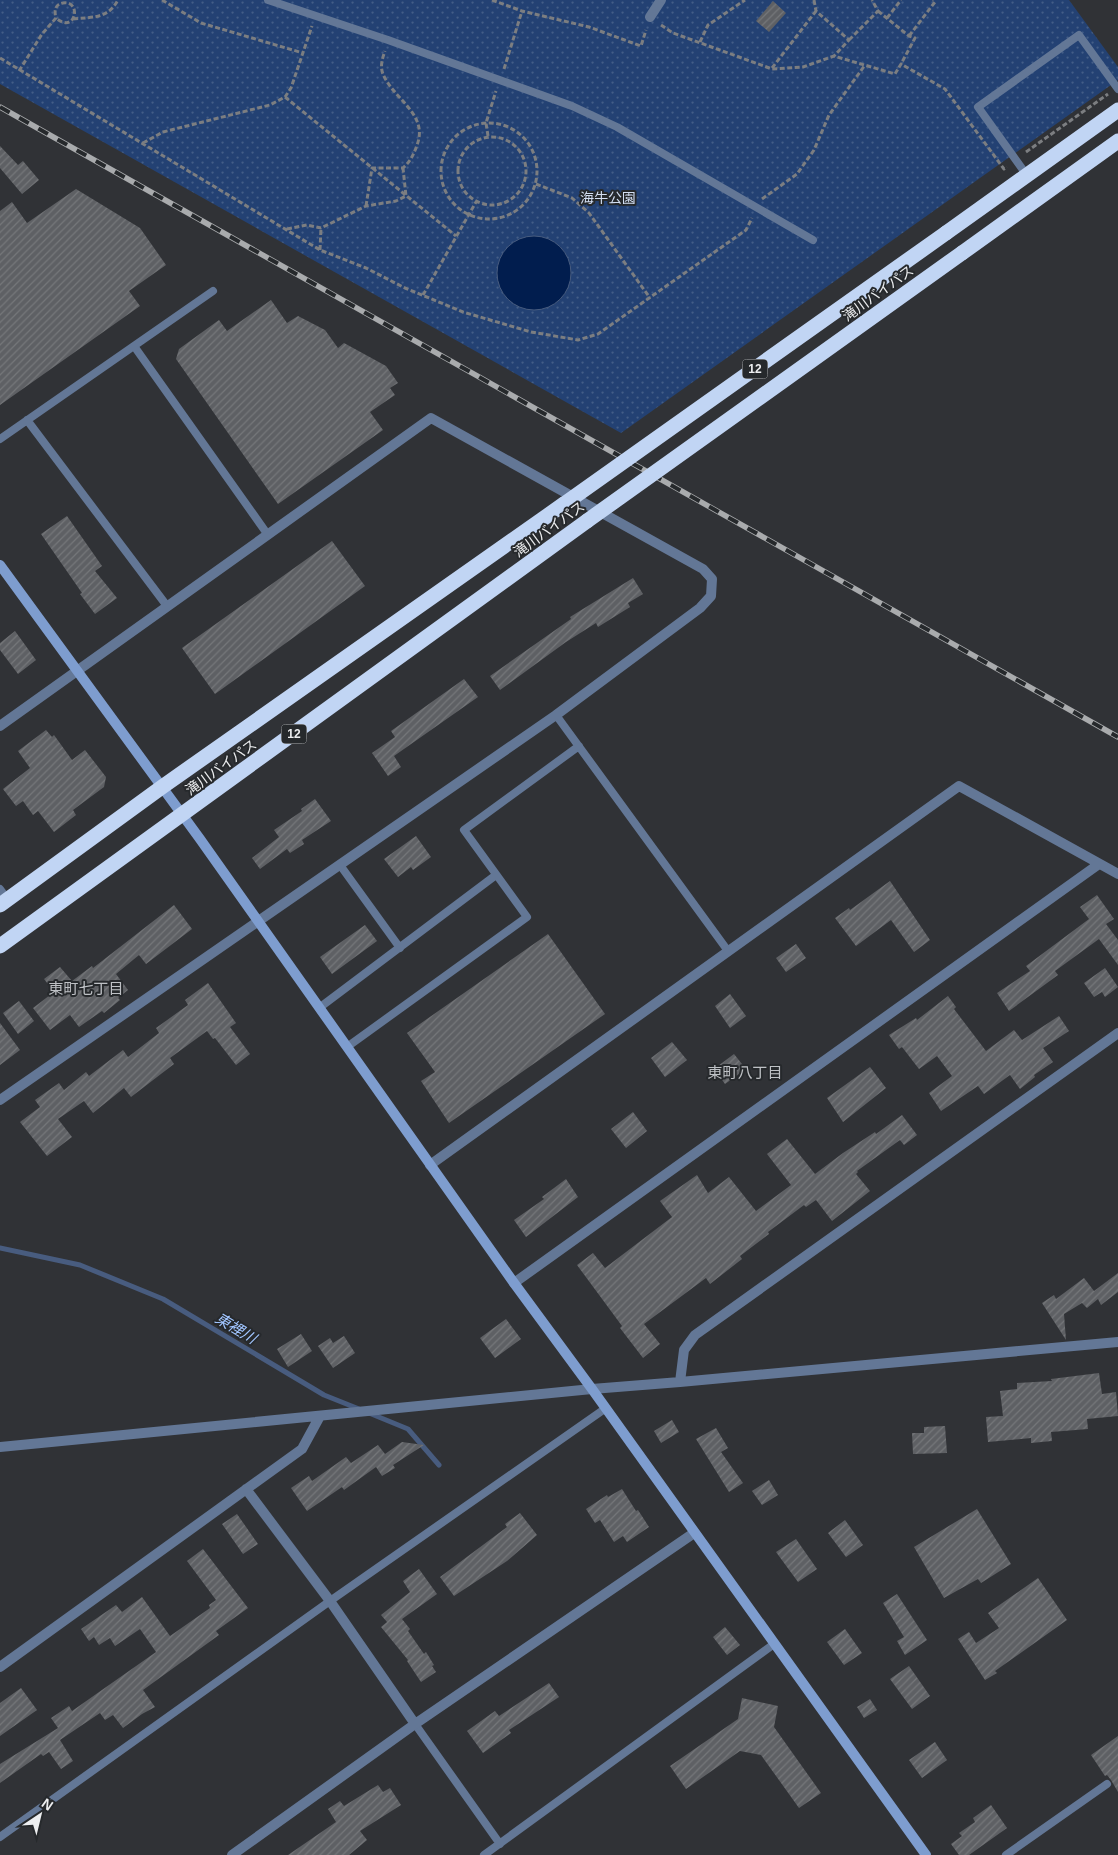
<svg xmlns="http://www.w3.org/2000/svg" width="1118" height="1855" font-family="Helvetica,'Noto Sans JP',sans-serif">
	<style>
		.park { fill: url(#park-dots) }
		.water { fill: #011d4e; stroke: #485c7f }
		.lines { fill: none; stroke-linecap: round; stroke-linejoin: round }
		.stream { stroke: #485c7f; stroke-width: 5 }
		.building { fill: url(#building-hatch) }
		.path { stroke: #7c7e81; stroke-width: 3; stroke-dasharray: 5 2.5; stroke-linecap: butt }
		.lane { stroke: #637796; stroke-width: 8 }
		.street { stroke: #637796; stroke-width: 10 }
		.secondary { stroke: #7e9dcf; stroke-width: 10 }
		.highway { stroke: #c1d5f4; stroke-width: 15 }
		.rail-casing { stroke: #a9abad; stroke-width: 5.5 }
		.rail { stroke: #26292c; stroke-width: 4; stroke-dasharray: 11; stroke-linecap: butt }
		.highway-bridge { stroke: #c1d5f4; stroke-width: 15 }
		.labels { text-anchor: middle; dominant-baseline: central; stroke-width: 4; stroke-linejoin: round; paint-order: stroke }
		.shield { fill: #26292c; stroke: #b1b3b5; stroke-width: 1 }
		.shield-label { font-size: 12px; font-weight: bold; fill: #edeef0 }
		.park-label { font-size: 14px; fill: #d2def2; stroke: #26292c }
		.street-label { font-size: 14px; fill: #edeef0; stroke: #26292c }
		.neighbourhood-label { font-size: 15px; fill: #bec1c5; stroke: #26292c }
		.water-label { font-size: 15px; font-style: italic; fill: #a1c5ff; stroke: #26292c }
	</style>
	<defs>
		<pattern id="park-dots" width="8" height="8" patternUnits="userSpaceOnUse" patternTransform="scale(1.25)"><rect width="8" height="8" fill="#234173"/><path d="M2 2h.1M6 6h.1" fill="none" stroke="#435d87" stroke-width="1.8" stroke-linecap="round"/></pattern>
		<pattern id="building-hatch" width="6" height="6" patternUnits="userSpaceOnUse" patternTransform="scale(1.25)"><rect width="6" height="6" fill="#5e6064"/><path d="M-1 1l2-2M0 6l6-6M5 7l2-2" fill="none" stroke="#75777a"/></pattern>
	</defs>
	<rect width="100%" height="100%" fill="#303236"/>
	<path class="park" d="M 0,0 L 1069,0 L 1118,67 L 1118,80 L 621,433 L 0,84 Z"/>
	<path class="water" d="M497 273a37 37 0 1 1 74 0a37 37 0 1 1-74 0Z"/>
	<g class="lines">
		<path class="stream" d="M 0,1248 L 80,1265 L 163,1299 L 324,1395 L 359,1409
			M 369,1413 L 408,1429 L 439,1465"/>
	</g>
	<path class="building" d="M 773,1 L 786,13 L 769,32 L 756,21 Z
		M 0,146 L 18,165 L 23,161 L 39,180 L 22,194 L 0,168 Z
		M 76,189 L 140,228 L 166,265 L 129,291 L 140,306 L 0,405 L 0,211 L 12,202 L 27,223 Z
		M 271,300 L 287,323 L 298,316 L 325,330 L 338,348 L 344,343 L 386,366 L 398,383 L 390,388 L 395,395 L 370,412 L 383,430 L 278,504 L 176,359 L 179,349 L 219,320 L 227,331 Z
		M 67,516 L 102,566 L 95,571 L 117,598 L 95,614 L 80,594 L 82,593 L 41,534 Z
		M 332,541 L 365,586 L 215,694 L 182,648 Z
		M 633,578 L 643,594 L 628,603 L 630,607 L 598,627 L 596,623 L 566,642 L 500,690 L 490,676 L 571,619 L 570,617 Z
		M 15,631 L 36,660 L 18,674 L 0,650 L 0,643 Z
		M 464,679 L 478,697 L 394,756 L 401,767 L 388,776 L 372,753 L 395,737 L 391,731 Z
		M 46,730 L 52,737 L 54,735 L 72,760 L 85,750 L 106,777 L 104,787 L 73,810 L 76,815 L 54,832 L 38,811 L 33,815 L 23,801 L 16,806 L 3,789 L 30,768 L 18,751 Z
		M 315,799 L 331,821 L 302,840 L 304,844 L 290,853 L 287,849 L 260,869 L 252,858 L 279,837 L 274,830 L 302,811 L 301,809 Z
		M 416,836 L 431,857 L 413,870 L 411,867 L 398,877 L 384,859 Z
		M 890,881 L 930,940 L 914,952 L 891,920 L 856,946 L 835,918 L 849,908 L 850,910 Z
		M 1097,895 L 1114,919 L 1106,924 L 1118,940 L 1118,965 L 1099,939 L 1055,971 L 1058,975 L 1009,1011 L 997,993 L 1030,971 L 1026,966 L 1089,919 L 1080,907 Z
		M 174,905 L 192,929 L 146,964 L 139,955 L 116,974 L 128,990 L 118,998 L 120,1000 L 104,1013 L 102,1011 L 79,1027 L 70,1015 L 50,1030 L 33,1008 L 54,992 L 44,979 L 60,967 L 72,981 L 92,966 L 93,968 Z
		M 365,925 L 377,941 L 332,974 L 320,957 Z
		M 548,934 L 605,1014 L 449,1123 L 421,1081 L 435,1072 L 407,1033 Z
		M 796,944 L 806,958 L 786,972 L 776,958 Z
		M 1105,968 L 1118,987 L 1105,997 L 1102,992 L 1094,997 L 1084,983 Z
		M 208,983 L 236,1023 L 230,1027 L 250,1054 L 236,1065 L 215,1038 L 213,1039 L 207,1031 L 170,1058 L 174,1064 L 131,1097 L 124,1088 L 93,1113 L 84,1101 L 58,1119 L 72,1137 L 47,1156 L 20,1122 L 40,1107 L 35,1100 L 59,1083 L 64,1090 L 86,1072 L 89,1076 L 123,1050 L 128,1057 L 159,1033 L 156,1028 L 188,1005 L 185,1000 Z
		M 730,994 L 746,1016 L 730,1028 L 715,1006 Z
		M 948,996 L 956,1007 L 954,1009 L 986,1051 L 1014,1030 L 1022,1040 L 1059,1016 L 1069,1031 L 1043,1048 L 1053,1062 L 1034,1075 L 1035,1077 L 1020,1089 L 1010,1075 L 984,1094 L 978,1086 L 941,1111 L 929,1093 L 952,1076 L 937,1056 L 919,1069 L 902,1047 L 899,1049 L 889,1035 L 916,1018 L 917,1020 Z
		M 19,1001 L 34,1021 L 18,1034 L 3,1013 Z
		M 0,1023 L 20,1050 L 0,1065 Z
		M 672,1042 L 687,1060 L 665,1077 L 651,1058 Z
		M 734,1054 L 746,1069 L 725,1084 L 714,1069 Z
		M 870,1067 L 886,1088 L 843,1122 L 827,1098 Z
		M 633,1112 L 647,1131 L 626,1148 L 611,1129 Z
		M 902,1115 L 917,1135 L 904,1145 L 900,1140 L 857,1171 L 858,1172 L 856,1174 L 870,1191 L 832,1221 L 816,1200 L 806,1207 L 804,1205 L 768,1232 L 769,1234 L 740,1256 L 742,1259 L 710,1284 L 706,1278 L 644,1324 L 660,1344 L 643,1358 L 620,1328 L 622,1326 L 577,1265 L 593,1253 L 605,1268 L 672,1217 L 660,1201 L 697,1175 L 708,1193 L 729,1177 L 756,1211 L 791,1185 L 767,1154 L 787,1139 L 815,1174 L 843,1153 L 875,1132 L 876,1134 Z
		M 566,1179 L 578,1197 L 526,1237 L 514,1220 L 544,1199 L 542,1197 Z
		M 1118,1273 L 1118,1292 L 1101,1305 L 1098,1299 L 1087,1308 L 1082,1303 L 1064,1314 L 1066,1340 L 1042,1303 L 1054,1295 L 1056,1299 L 1084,1278 L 1094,1291 Z
		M 506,1319 L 521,1339 L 495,1358 L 480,1338 Z
		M 301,1334 L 312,1351 L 288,1367 L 277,1349 Z
		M 344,1336 L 355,1353 L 333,1368 L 318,1346 L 330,1338 L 333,1343 Z
		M 1099,1373 L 1102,1394 L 1116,1392 L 1118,1416 L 1087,1419 L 1088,1429 L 1051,1432 L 1052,1441 L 1031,1443 L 1031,1438 L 988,1442 L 986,1417 L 1003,1416 L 1000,1391 L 1017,1389 L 1017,1383 L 1052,1381 L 1051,1379 Z
		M 672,1420 L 679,1432 L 661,1443 L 654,1431 Z
		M 945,1426 L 947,1453 L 913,1454 L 912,1433 L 924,1433 L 924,1427 Z
		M 716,1428 L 728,1448 L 721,1452 L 743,1483 L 729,1492 L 696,1439 Z
		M 402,1442 L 424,1445 L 393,1465 L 395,1468 L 382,1476 L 376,1467 L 344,1490 L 342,1487 L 307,1511 L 291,1488 L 309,1476 L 312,1481 L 346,1457 L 351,1463 L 378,1445 L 385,1454 Z
		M 769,1480 L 778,1495 L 762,1505 L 752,1491 Z
		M 622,1489 L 636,1511 L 638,1510 L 649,1527 L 627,1542 L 623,1536 L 614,1542 L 600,1520 L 595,1523 L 586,1509 L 607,1495 L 608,1497 Z
		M 977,1509 L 1011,1564 L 981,1583 L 978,1579 L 944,1598 L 914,1547 Z
		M 520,1513 L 537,1535 L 507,1561 L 454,1596 L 440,1577 L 507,1527 L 505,1524 Z
		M 237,1514 L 258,1544 L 243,1554 L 222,1524 Z
		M 845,1520 L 863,1545 L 846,1557 L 828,1533 Z
		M 796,1539 L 817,1569 L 798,1582 L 776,1552 Z
		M 203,1549 L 248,1608 L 216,1631 L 219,1635 L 143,1690 L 155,1707 L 142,1714 L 123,1728 L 113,1715 L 105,1720 L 100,1713 L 60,1740 L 73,1761 L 61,1769 L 49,1752 L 43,1756 L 41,1754 L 0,1783 L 0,1764 L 58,1728 L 51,1718 L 69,1706 L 72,1711 L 156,1652 L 140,1629 L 115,1646 L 110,1638 L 99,1645 L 94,1637 L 89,1641 L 81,1629 L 116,1605 L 122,1612 L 142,1597 L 170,1636 L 210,1608 L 209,1605 L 216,1600 L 187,1561 Z
		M 419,1569 L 437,1594 L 402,1619 L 410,1629 L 408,1631 L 424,1654 L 426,1652 L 434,1665 L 432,1666 L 436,1672 L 421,1682 L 407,1661 L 408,1660 L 381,1627 L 387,1622 L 381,1615 L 410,1592 L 403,1581 Z
		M 1038,1578 L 1067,1620 L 995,1671 L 997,1673 L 985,1680 L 958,1639 L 969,1632 L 976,1643 L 999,1628 L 988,1613 Z
		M 897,1594 L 927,1640 L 905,1655 L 897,1641 L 904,1637 L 883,1603 Z
		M 725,1627 L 740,1645 L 727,1655 L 713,1637 Z
		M 845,1629 L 862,1653 L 844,1665 L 827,1642 Z
		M 909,1666 L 930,1696 L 912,1709 L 890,1679 Z
		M 549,1683 L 559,1697 L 509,1730 L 511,1733 L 483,1753 L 467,1731 L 495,1711 L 499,1716 Z
		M 21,1688 L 37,1710 L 0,1736 L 0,1703 Z
		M 742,1698 L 778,1706 L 774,1727 L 821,1793 L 799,1808 L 761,1755 L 740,1751 L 686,1789 L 670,1766 L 738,1719 Z
		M 870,1699 L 877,1710 L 864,1718 L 857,1707 Z
		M 1118,1736 L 1118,1792 L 1111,1780 L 1107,1775 L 1105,1776 L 1091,1755 Z
		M 935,1742 L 947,1760 L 922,1778 L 909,1760 Z
		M 378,1785 L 383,1792 L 390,1788 L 401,1805 L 360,1831 L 367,1840 L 349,1855 L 288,1855 L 336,1822 L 328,1809 L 340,1801 L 344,1806 Z
		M 991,1805 L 1007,1828 L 969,1855 L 959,1855 L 951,1844 L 962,1836 L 959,1833 L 975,1822 L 973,1818 Z"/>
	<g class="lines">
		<path class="path" d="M 162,0 L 201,23 L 303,53
			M 492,0 L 522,11 L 589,27 L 641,46 L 646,30
			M 814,0 L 816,11 L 849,40 L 834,56
			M 878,11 L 909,36 L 915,38 L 901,64
			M 887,18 L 901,0
			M 73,19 C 92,17 108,19 118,0
			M 661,25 L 673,33 L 772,69 L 803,67 L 834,56 L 895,74 L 901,64 L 945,89 L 1004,169 L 1007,167
			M 909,36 L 935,2 L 933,0
			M 849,40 L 878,11 L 872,0
			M 700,42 L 708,25 L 745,0
			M 0,58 L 320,250 L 366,268 L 405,288 L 463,312 L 531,332 L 578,340 L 598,334 L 746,230 L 752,218
			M 772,68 L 816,11
			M 504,69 L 522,11
			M 19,71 L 42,34 L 56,18 C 54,11 55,4 63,3 C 82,0 76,35 56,18
			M 285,97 L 456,236
			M441 171a48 48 0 1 1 96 0a48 48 0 1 1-96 0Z
			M 488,136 L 486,123 L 496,91
			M458 171a34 34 0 1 1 68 0a34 34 0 1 1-68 0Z
			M 143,143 L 163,132 L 270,105 L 285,97 L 291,88 L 312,26
			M 1026,152 L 1108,94
			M 536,184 L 572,198 L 589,213 L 650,298
			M 762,199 L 797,174 L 814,150 L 829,115 L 865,65
			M 366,206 L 372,168 L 403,168 C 410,162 414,154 417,145 C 429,114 393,99 383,74 C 380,67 382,59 385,51
			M 287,229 L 307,225 L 321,228 L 366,206 L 396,201 L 406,196 L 403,168
			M 320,250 L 321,228
			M 423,295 L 476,202"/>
		<path class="lane" d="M 268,0 L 388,40 L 572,106 L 617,127 L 813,240
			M 1026,174 L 978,107 L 1079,35 L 1118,89
			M 134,346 L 268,535
			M 27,420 L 167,606
			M 0,439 L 213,291
			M 556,715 L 728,951
			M 340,865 L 400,948
			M 0,889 L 8,900
			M 319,1008 L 496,875
			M 347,1047 L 527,917 L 464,830 L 579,746
			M 415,1724 L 500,1844
			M 0,1837 L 330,1601 L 606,1408
			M 484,1855 L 774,1644
			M 1006,1855 L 1107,1784"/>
		<path class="street" d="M 650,17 L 661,0
			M 0,726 L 431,418 L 703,569 L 712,579 L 711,596 L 700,608 L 556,715 L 0,1100
			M 430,1165 L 959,786 L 1118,874
			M 514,1283 L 1099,864
			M 680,1382 L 684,1350 L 695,1335 L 1118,1033
			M 0,1447 L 592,1389 L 680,1382 L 1118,1342
			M 246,1489 L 330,1601 L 415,1724
			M 0,1667 L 302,1449 L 320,1416
			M 232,1855 L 415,1724 L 694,1533"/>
		<path class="secondary" d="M 0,565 L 200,839 L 514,1283 L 592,1389 L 926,1855"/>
		<path class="highway" d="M 946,233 L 1118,110
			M 962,253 L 1118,141
			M 0,905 L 162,787 L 564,504
			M 0,946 L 587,521"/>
		<g class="rail-casing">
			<path id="rail" d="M 0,107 L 1118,737"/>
		</g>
		<use href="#rail" class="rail"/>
		<path class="highway-bridge" d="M 564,504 L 946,233
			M 587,521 L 962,253"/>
	</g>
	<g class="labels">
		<g class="shield">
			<rect x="742.5" y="359.5" width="25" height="19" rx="4"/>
			<rect x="281.5" y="724.5" width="25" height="19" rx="4"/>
		</g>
		<g class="shield-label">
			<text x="755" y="369">12</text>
			<text x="294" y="734">12</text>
		</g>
		<g class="park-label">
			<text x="608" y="198">海牛公園</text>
		</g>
		<g class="street-label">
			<text transform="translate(878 293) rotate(-36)">滝川バイパス</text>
			<text transform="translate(549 529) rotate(-36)">滝川バイパス</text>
			<text transform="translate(221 767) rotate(-36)">滝川バイパス</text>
		</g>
		<g class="neighbourhood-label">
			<text x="86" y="988">東町七丁目</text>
			<text x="745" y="1072">東町八丁目</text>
		</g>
		<g class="water-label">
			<text transform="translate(236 1328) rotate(31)">東裡川</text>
		</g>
	</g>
	<g transform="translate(40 1815) rotate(35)" stroke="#26292c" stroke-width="4" paint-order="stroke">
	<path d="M0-4L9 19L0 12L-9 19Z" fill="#edeef0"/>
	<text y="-8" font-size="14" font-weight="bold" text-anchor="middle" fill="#edeef0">N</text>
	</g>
</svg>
